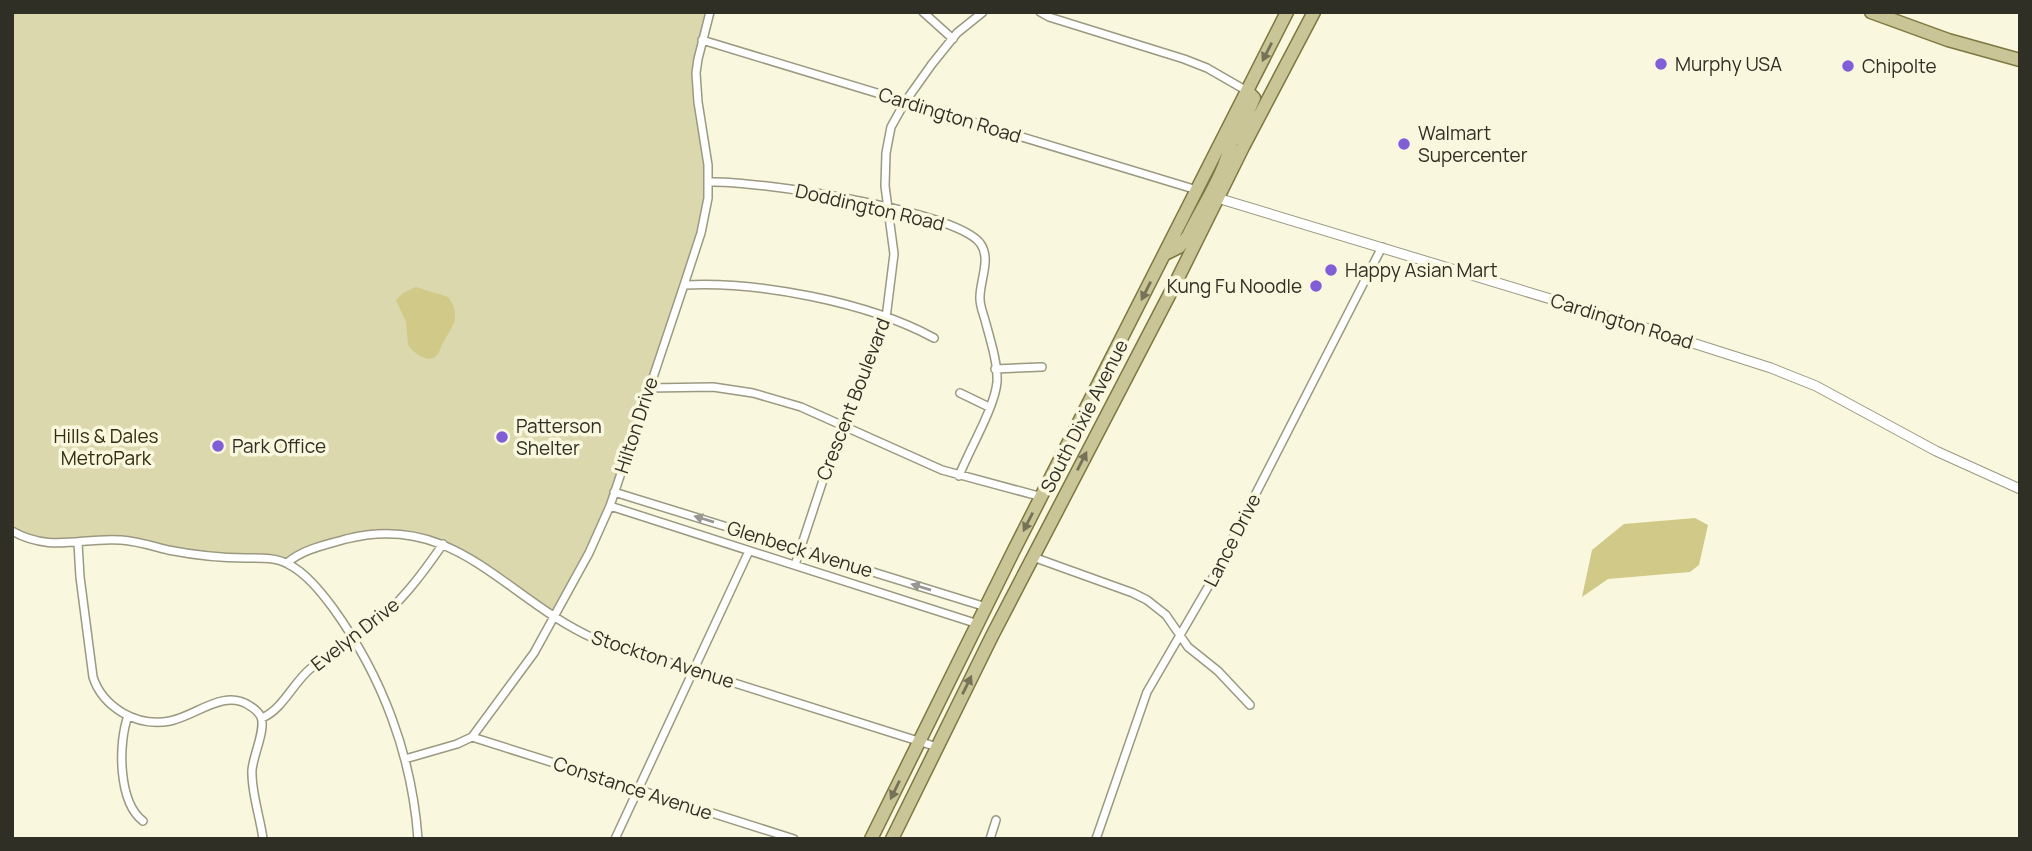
<svg xmlns="http://www.w3.org/2000/svg" width="2032" height="851" font-family="Manrope,sans-serif">
	<style>
		.green { fill: #dcd8ad }
		.water { fill: #d1c987 }
		.lines { fill: none; stroke-linecap: round; stroke-linejoin: round }
		.minor-casing { stroke: #9b9981; stroke-width: 10 }
		.tertiary-casing { stroke: #9b9981; stroke-width: 11 }
		.primary-casing { stroke: #7d7742; stroke-width: 15 }
		.minor { stroke: #fff; stroke-width: 7 }
		.tertiary { stroke: #fff; stroke-width: 9 }
		.primary { stroke: #cac597; stroke-width: 12 }
		.oneway { fill: #757258 }
		.oneway2 { fill: #989792 }
		.poi-dot { fill: #805ed8; stroke: #f9f7dd; stroke-width: 2.5 }
		.labels { text-anchor: middle; dominant-baseline: central; stroke-width: 7; stroke-linejoin: round; paint-order: stroke }
		.poi-label { font-size: 19px; fill: #302f25; stroke: #f9f7dd; text-anchor: start }
		.street-label { font-size: 19px; fill: #302f25; stroke: #f9f7dd }
		.park-label { font-size: 19px; fill: #312e10; stroke: #f9f7dd }
	</style>
	<rect width="100%" height="100%" fill="#f9f7dd"/>
	<path class="green" d="M 12,12 L 710,12 L 696,73 L 705,138 L 705,216 L 610,506 L 554,617 L 456,549 L 405,534 L 337,542 L 287,563 L 221,558 L 131,541 L 64,544 L 12,531 Z"/>
	<path class="water" d="M 416,287 L 448,297 C 461,315 454,324 444,341 C 441,345 440,353 436,356 C 427,364 413,352 408,345 L 406,322 L 396,300 L 403,293 Z
		M 1695,518 L 1708,525 L 1699,565 L 1690,572 L 1608,579 L 1582,597 L 1592,550 L 1624,524 Z"/>
	<g class="lines">
		<g class="minor-casing">
			<path id="minor" d="M 923,12 L 953,39
				M 1040,12 L 1049,17 L 1184,59 L 1207,68 L 1247,91
				M 702,40 L 1197,190
				M 709,182 C 754,180 954,210 980,243 C 992,259 979,282 980,299 C 980,306 983,313 985,320 C 990,339 998,363 997,382 C 995,407 969,450 959,476
				M 684,285 C 758,281 868,302 934,338
				M 995,369 L 1042,367
				M 648,388 L 713,387 L 753,393 L 801,407 L 942,470 L 1042,497
				M 960,393 L 989,407
				M 614,492 L 986,607
				M 610,506 L 978,624
				M 12,531 C 51,553 81,537 121,540 C 137,541 152,546 168,550 C 194,555 220,558 246,558 C 260,558 275,557 288,564 C 306,573 321,592 333,608 C 382,676 412,755 418,839
				M 78,543 L 80,577 L 93,677 C 98,693 108,704 123,713 C 137,721 154,724 170,721 C 196,716 224,688 250,706 C 255,709 259,713 261,717 C 266,729 253,756 252,770 C 251,792 260,816 263,839
				M 1033,557 L 1133,593 L 1147,600 L 1166,615 L 1188,647 L 1218,671 L 1250,705
				M 287,563 C 303,549 325,545 346,539 C 456,511 505,599 595,639 L 937,747
				M 795,565 L 833,450 L 869,368 L 886,318 L 894,254 L 885,186 L 886,153 L 891,127 L 905,102 L 932,64 L 957,33 L 983,12
				M 128,716 C 118,743 118,802 143,821
				M 262,718 C 283,709 293,683 310,669 C 329,653 350,643 368,629 C 399,605 421,576 443,544
				M 472,737 L 794,839
				M 405,759 L 457,744 L 472,737 L 534,653 L 589,553 L 610,506 L 684,285 L 701,233 L 708,198 L 708,165 L 698,102 L 696,73 L 698,59 L 710,12
				M 615,839 L 749,551
				M 990,839 L 996,820
				M 1096,839 L 1147,692 L 1208,587 L 1382,247"/>
		</g>
		<g class="tertiary-casing">
			<path id="tertiary" d="M 1214,197 L 1630,323 L 1771,368 L 1816,386 L 1936,451 L 2020,489"/>
		</g>
		<g class="primary-casing">
			<path id="primary" d="M 1871,12 L 1948,40 L 2020,60
				M 1243,143 L 1243,124 L 1254,98 L 1247,91
				M 1165,254 L 1179,247 L 1188,236 C 1205,201 1235,160 1233,122
				M 871,839 L 1013,552 L 1287,12
				M 892,839 L 992,636 L 1176,282 L 1243,147 L 1314,12"/>
		</g>
		<use href="#minor" class="minor"/>
		<use href="#tertiary" class="tertiary"/>
		<use href="#primary" class="primary"/>
	</g>
	<defs><path id="oneway-solid" d="M-6-.8H1V-3.2L6.5 0L1 3.2V.8H-6Z" transform="scale(1.75)"/></defs>
	<g class="oneway">
		<use href="#oneway-solid" transform="translate(1267 52) rotate(117)"/>
		<use href="#oneway-solid" transform="translate(1146 291) rotate(117)"/>
		<use href="#oneway-solid" transform="translate(1082 461) rotate(-63)"/>
		<use href="#oneway-solid" transform="translate(1028 522) rotate(117)"/>
		<use href="#oneway-solid" transform="translate(967 685) rotate(-64)"/>
		<use href="#oneway-solid" transform="translate(895 790) rotate(116)"/>
	</g>
	<g class="oneway2">
		<use href="#oneway-solid" transform="translate(704 519) rotate(-163)"/>
		<use href="#oneway-solid" transform="translate(921 587) rotate(-163)"/>
	</g>
	<g class="poi-dot">
		<circle cx="1661" cy="64" r="7"/>
		<circle cx="1848" cy="66" r="7"/>
		<circle cx="1404" cy="144" r="7"/>
		<circle cx="1331" cy="270" r="7"/>
		<circle cx="1316" cy="286" r="7"/>
		<circle cx="502" cy="437" r="7"/>
		<circle cx="218" cy="446" r="7"/>
	</g>
	<g class="labels">
		<g class="poi-label">
			<text x="1675" y="64">Murphy USA</text>
			<text x="1862" y="66">Chipolte</text>
			<text x="1418" y="133">Walmart<tspan x="1418" dy="22">Supercenter</tspan></text>
			<text x="1345" y="270">Happy Asian Mart</text>
			<text x="1302" y="286" text-anchor="end">Kung Fu Noodle</text>
			<text x="516" y="426">Patterson<tspan x="516" dy="22">Shelter</tspan></text>
			<text x="232" y="446">Park Office</text>
		</g>
		<g class="street-label">
			<text transform="translate(950 115) rotate(17)">Cardington Road</text>
			<text transform="translate(870 207) rotate(13)">Doddington Road</text>
			<text transform="translate(1622 321) rotate(17)">Cardington Road</text>
			<text transform="translate(853 399) rotate(-69)">Crescent Boulevard</text>
			<text transform="translate(1084 416) rotate(-63)">South Dixie Avenue</text>
			<text transform="translate(636 425) rotate(-72)">Hilton Drive</text>
			<text transform="translate(1232 540) rotate(-63)">Lance Drive</text>
			<text transform="translate(800 549) rotate(17)">Glenbeck Avenue</text>
			<text transform="translate(355 634) rotate(-38)">Evelyn Drive</text>
			<text transform="translate(663 659) rotate(18)">Stockton Avenue</text>
			<text transform="translate(633 788) rotate(18)">Constance Avenue</text>
		</g>
		<g class="park-label">
			<text x="106" y="436">Hills &amp; Dales<tspan x="106" dy="22">MetroPark</tspan></text>
		</g>
	</g>
	<rect width="2032" height="851" fill="none" stroke="#302f25" stroke-width="28"/>
</svg>
